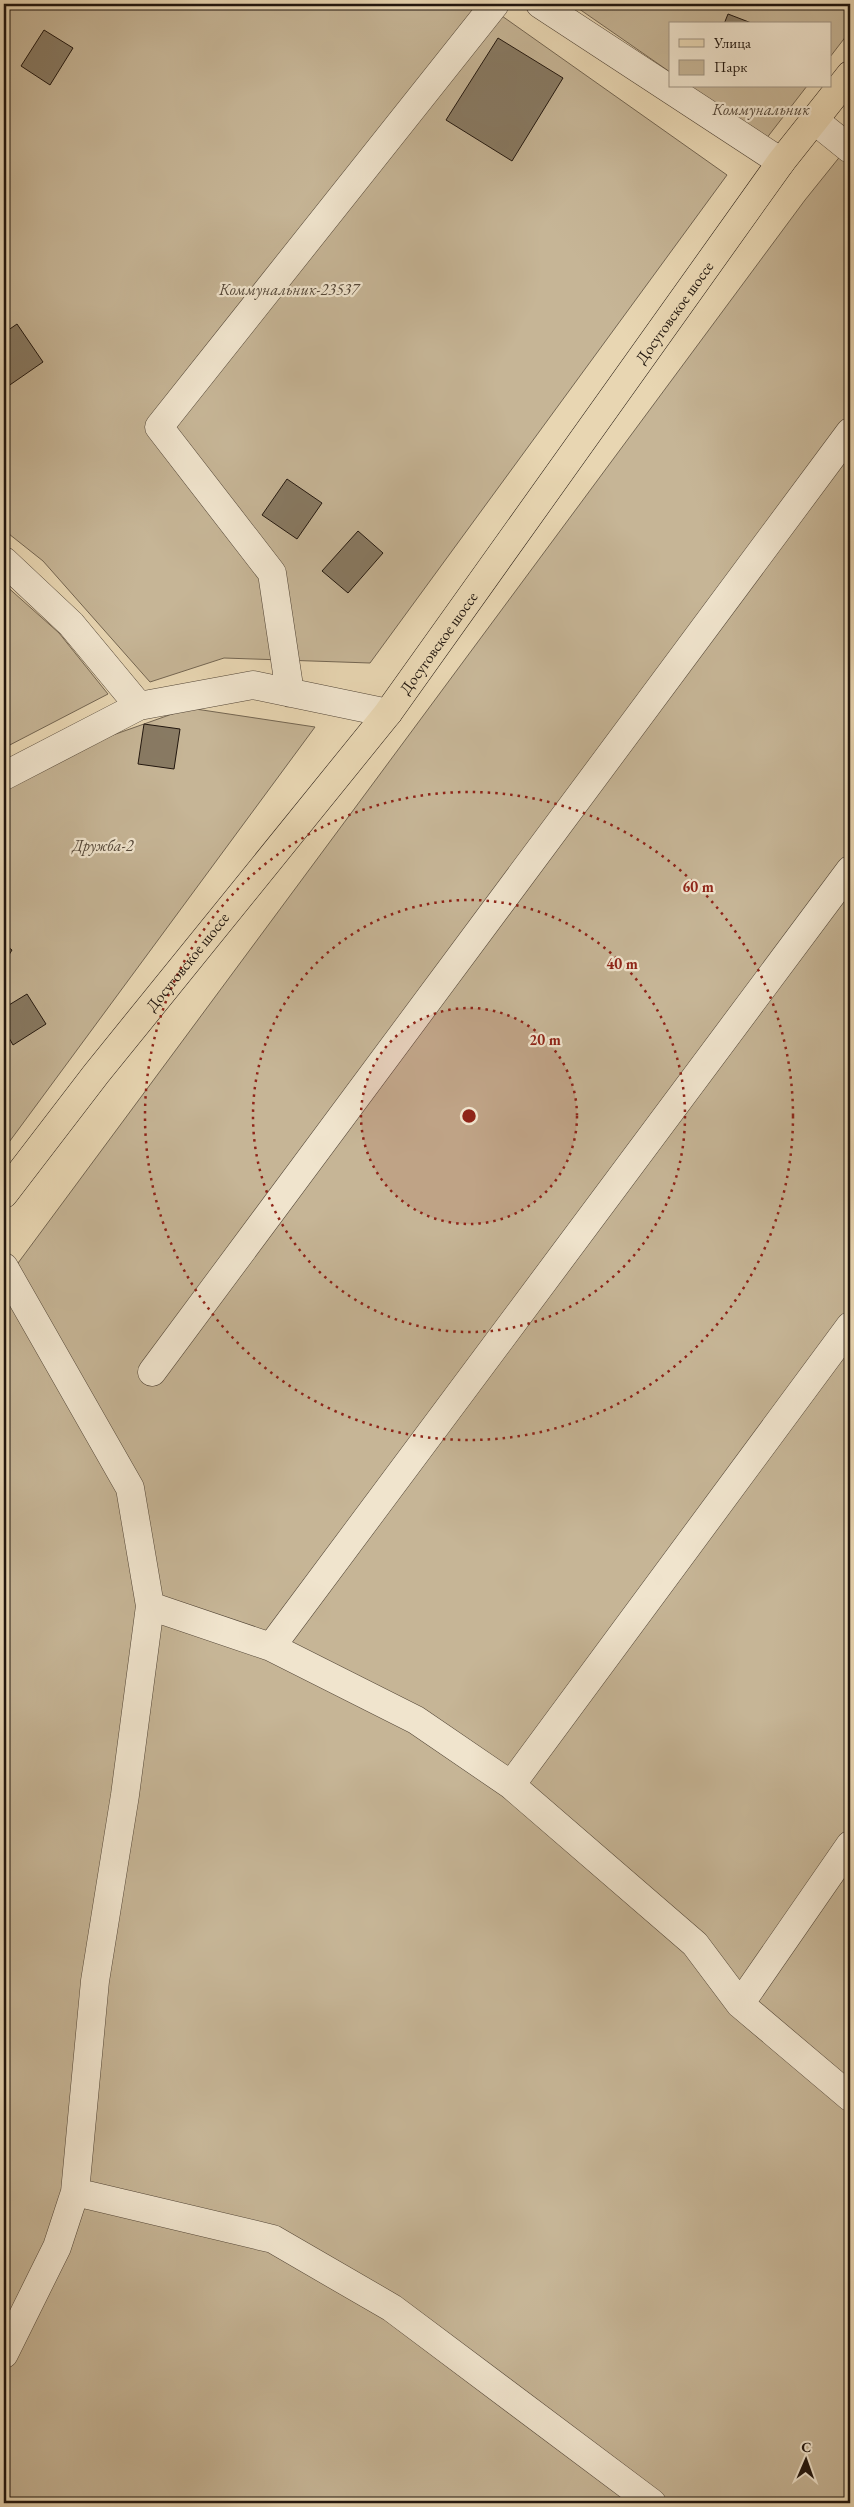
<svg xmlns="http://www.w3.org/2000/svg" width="854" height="2507" font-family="'EB Garamond',serif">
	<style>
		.green { fill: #c6b596; stroke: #746652 }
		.building { fill: #887a63; stroke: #21160e }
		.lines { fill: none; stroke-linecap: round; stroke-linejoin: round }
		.minor-casing { stroke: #534637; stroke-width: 29 }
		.major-casing { stroke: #21160e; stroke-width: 29 }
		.minor { stroke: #f0e4cd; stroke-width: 28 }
		.major { stroke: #e8d6b2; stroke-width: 28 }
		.ring { fill: none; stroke: #8f2418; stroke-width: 2.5; stroke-dasharray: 2.5 5 }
		.labels { text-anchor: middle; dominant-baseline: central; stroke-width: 4.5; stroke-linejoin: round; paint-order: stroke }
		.park-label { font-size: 16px; font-style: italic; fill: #534637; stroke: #f0e4cd }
		.street-label { font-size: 16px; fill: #21160e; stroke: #f0e4cd }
		.centre { fill: #8f2418; stroke: #f0e4cd; stroke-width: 2.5 }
		.ring-label { font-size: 15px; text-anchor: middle; font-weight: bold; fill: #8f2418; stroke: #f0e4cd; stroke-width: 4.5; stroke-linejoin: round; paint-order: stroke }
	</style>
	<rect width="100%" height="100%" fill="#e8d6b2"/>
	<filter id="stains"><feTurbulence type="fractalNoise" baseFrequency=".004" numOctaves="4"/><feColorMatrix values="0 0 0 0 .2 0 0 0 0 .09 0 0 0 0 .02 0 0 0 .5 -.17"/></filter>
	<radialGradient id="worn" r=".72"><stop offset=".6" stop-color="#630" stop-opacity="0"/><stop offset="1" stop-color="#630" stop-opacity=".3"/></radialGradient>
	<path class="green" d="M 4,4 L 485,4 L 727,175 L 370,663 L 224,658 L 150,682 L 43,561 L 4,530 Z
		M 572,4 L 850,4 L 850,31 L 830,57 L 830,24 L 670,24 L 670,72 Z
		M 690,86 L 807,86 L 766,139 Z
		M 850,144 L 850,2503 L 4,2503 L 4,1282 L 805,200 Z
		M 4,584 L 59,633 L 108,694 L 4,748 Z
		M 189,708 L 315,727 L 4,1149 L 4,783 L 37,762 Z"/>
	<path class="building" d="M 728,14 L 754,24 L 724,24 Z
		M 44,30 L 73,48 L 50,85 L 21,66 Z
		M 498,38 L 563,78 L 512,161 L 446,120 Z
		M 17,324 L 43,362 L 4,389 L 4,333 Z
		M 287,479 L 322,503 L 297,539 L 262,515 Z
		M 358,531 L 383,553 L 348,593 L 322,571 Z
		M 144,724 L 180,729 L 174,769 L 138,764 Z
		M 4,944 L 12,950 L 4,963 Z
		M 27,994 L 46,1024 L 13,1045 L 4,1029 L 4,1008 Z"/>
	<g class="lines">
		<g class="minor-casing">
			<path id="minor" d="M 540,4 L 781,162
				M 814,120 L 850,149
				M 4,561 L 71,624 L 139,706
				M 290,693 L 272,573 L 159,427 L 495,4
				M 4,776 L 139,706 L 253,685 L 388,713
				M 4,1267 L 130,1488 L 150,1606 L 125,1795 L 95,1981 L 75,2192 L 57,2247 L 4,2354
				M 152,1372 L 850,432
				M 150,1606 L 271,1647 L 416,1720 L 511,1785 L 695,1944 L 740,2004 L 850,2097
				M 271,1647 L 850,870
				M 511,1785 L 850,1326
				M 740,2004 L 850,1845
				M 75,2192 L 273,2239 L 392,2308 L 652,2503"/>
		</g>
		<g class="major-casing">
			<g id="major">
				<path id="s1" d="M 4,1194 L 96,1074 L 388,713 L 781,162 L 850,75"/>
			</g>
		</g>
		<use href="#minor" class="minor"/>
		<use href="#major" class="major"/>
	</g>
	<circle cx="469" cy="1116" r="108" fill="#8f2418" fill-opacity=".12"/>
	<g class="ring">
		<circle cx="469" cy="1116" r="108"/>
		<circle cx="469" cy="1116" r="216"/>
		<circle cx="469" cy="1116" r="324"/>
	</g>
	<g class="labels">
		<g class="park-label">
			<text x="761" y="109">Коммунальник</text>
			<text x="289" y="289">Коммунальник-23537</text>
			<text x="103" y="845">Дружба-2</text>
		</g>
		<g class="street-label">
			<text stroke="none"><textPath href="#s1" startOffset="1108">Досуговское шоссе</textPath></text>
			<text stroke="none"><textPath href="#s1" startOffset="702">Досуговское шоссе</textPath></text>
			<text stroke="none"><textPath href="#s1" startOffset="296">Досуговское шоссе</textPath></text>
		</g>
	</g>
	<circle cx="469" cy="1116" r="8" class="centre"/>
	<g class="ring-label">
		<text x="698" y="892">60 m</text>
		<text x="622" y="969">40 m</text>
		<text x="545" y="1045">20 m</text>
	</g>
	<rect width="854" height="2507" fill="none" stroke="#e8d6b2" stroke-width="20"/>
	<rect x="5" y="5" width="844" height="2497" fill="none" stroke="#21160e" stroke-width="2.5"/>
	<rect x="10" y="10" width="834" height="2487" fill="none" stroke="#21160e"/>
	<rect x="669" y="22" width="162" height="65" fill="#f0e4cd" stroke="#9d9281"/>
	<rect x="679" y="39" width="25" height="8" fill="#e8d6b2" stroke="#9d9281"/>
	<text x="714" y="48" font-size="15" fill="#21160e">Улица</text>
	<rect x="679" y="60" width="25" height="15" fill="#c6b596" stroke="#9d9281"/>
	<text x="714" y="72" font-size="15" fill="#21160e">Парк</text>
	<g transform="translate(806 2460) rotate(2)" stroke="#f0e4cd" stroke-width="4" paint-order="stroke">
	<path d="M0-4L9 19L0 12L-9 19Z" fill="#21160e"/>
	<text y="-8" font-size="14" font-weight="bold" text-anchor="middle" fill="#21160e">С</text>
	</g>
	<rect width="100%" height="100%" filter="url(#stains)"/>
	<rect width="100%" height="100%" fill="url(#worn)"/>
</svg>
